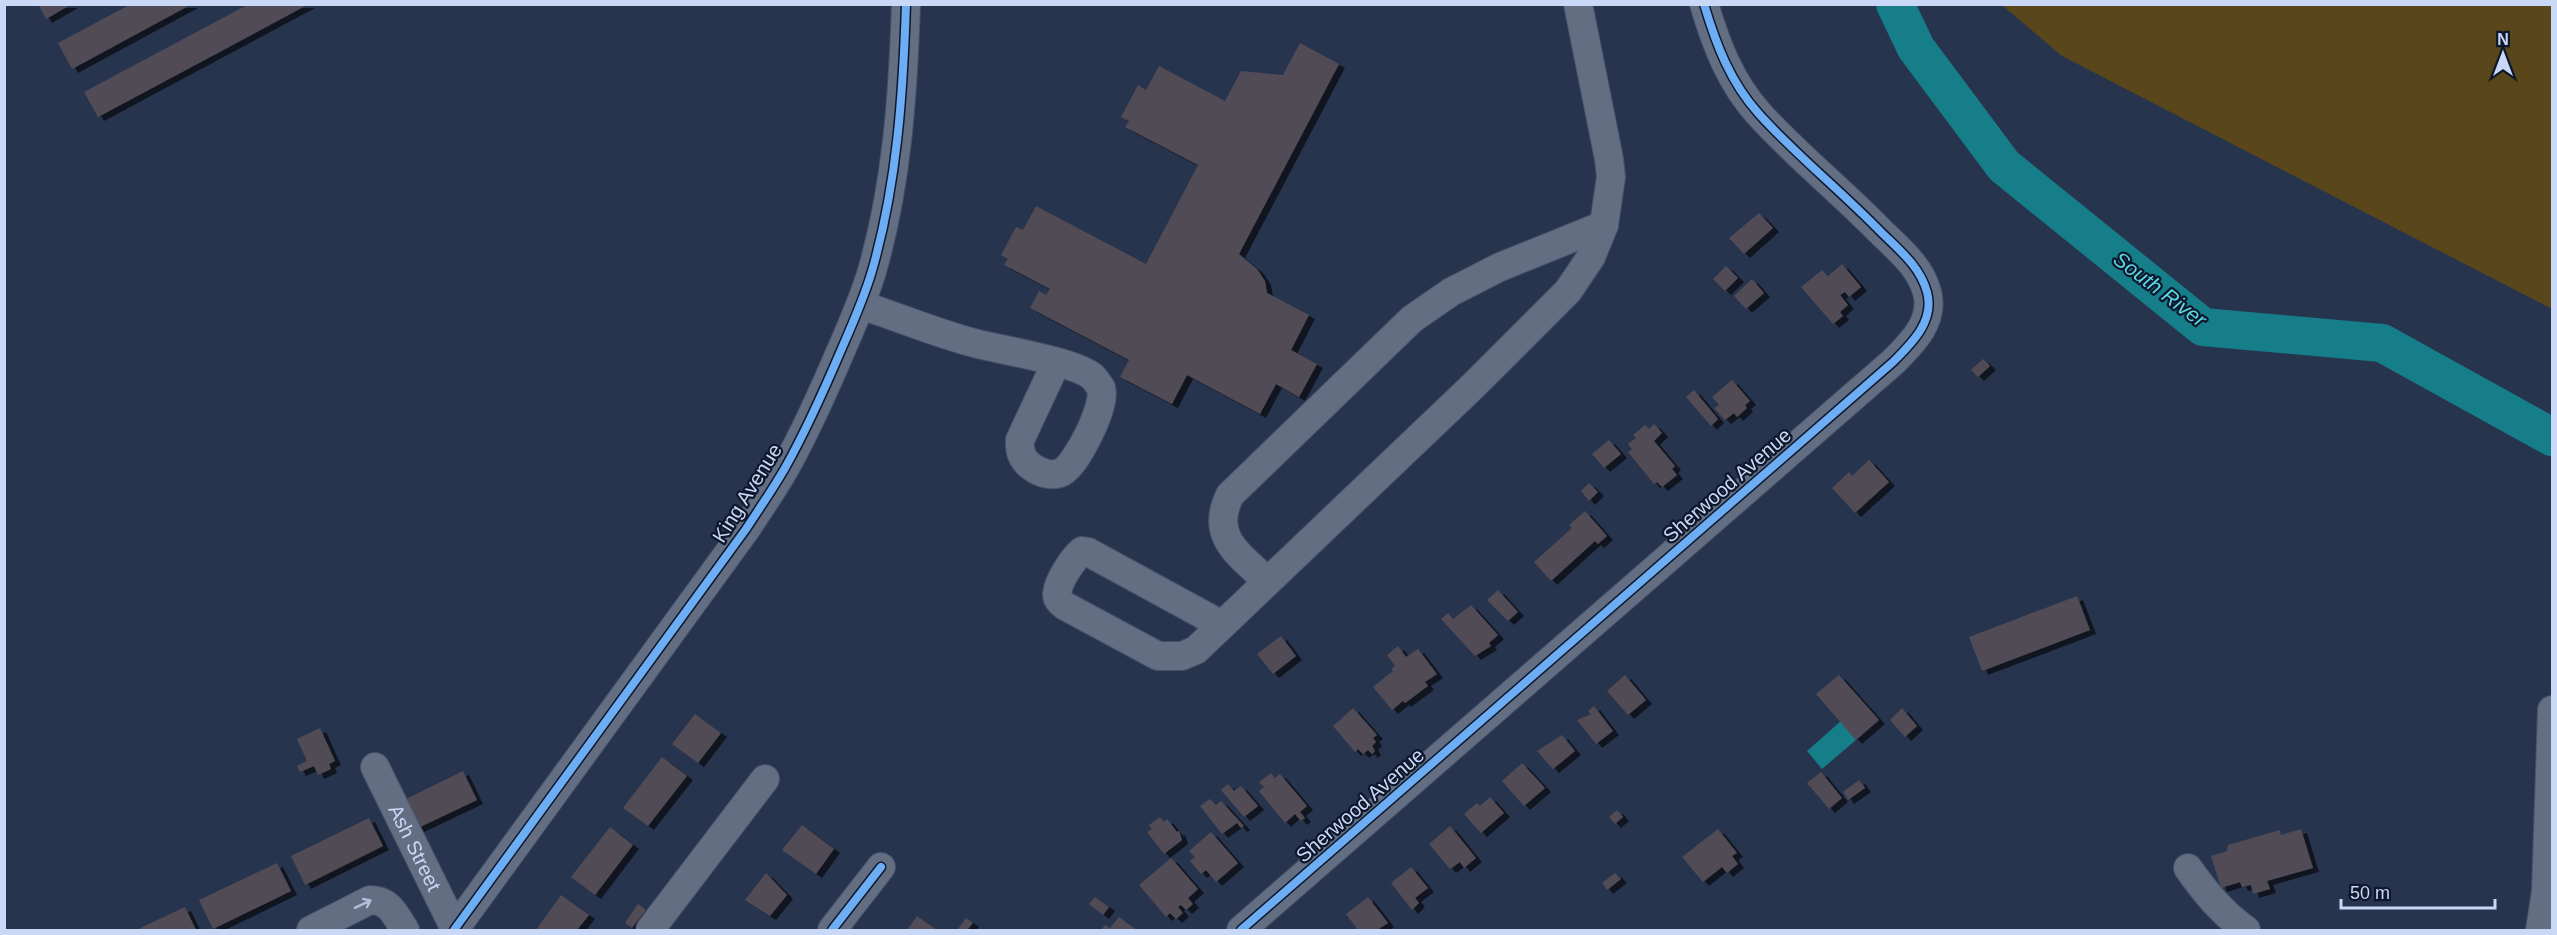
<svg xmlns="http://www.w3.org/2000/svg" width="2557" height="935" font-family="Helvetica,sans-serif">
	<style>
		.green { fill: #5a461b }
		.water { fill: #167e88 }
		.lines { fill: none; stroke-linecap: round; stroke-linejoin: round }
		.river { stroke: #167e88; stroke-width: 38 }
		.building { fill: #514b56; filter: url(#shadow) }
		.minor-casing { stroke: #475169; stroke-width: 30 }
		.minor { stroke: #636e83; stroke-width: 28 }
		.cycleway-casing { stroke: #0e182d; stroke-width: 11 }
		.cycleway { stroke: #6dadf4; stroke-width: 8 }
		.oneway { stroke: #b0bed9 }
		.labels { text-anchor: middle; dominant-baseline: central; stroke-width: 4.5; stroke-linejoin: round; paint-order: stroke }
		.street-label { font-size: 20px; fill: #c9d8f6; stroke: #0e182d }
		.water-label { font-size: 21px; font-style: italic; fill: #5bd7e2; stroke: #0e182d }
	</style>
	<defs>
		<filter id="shadow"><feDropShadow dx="6" dy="4" stdDeviation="0" flood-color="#0009"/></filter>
	</defs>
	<rect width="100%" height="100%" fill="#27344e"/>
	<path class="green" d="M 2002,5 L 2552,5 L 2552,309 L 2062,56 Z"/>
	<path class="water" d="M 1841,721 L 1856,740 L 1822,769 L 1807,751 Z"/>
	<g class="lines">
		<path class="river" d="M 1895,4 L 1916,48 L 2004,166 L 2203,327 L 2382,343 L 2552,437"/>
	</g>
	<path class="building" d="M 38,4 L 72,4 L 46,19 Z
		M 131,4 L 192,4 L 72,69 L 58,43 Z
		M 249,4 L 309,4 L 98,117 L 84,92 Z
		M 1300,43 L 1339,64 L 1239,254 L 1257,269 L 1265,281 L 1267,293 L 1309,315 L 1291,350 L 1317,364 L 1299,397 L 1276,384 L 1260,414 L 1187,375 L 1172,404 L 1120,377 L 1129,360 L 1030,308 L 1039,291 L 1046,295 L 1050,289 L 1004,265 L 1008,259 L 1001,255 L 1016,227 L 1023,230 L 1036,206 L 1146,264 L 1198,165 L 1125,127 L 1129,121 L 1121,117 L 1138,85 L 1146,90 L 1159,66 L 1225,101 L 1241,71 L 1283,75 Z
		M 1759,213 L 1773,228 L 1744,254 L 1729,238 Z
		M 1842,264 L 1861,287 L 1849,297 L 1845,292 L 1840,295 L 1848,305 L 1840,312 L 1843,316 L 1833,324 L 1801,287 L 1822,270 L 1828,276 Z
		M 1726,266 L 1738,278 L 1725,291 L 1713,279 Z
		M 1752,279 L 1764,293 L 1746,309 L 1734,296 Z
		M 1983,359 L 1990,366 L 1978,377 L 1971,370 Z
		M 1732,380 L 1750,401 L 1745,405 L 1747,408 L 1737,417 L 1734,413 L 1725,420 L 1714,408 L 1719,405 L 1712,397 Z
		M 1694,390 L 1718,419 L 1711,426 L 1686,397 Z
		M 1654,424 L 1662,433 L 1654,441 L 1675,466 L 1672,469 L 1677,475 L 1662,487 L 1657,482 L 1654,484 L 1628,452 L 1632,449 L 1628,444 L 1636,438 L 1633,435 L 1645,425 L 1649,429 Z
		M 1609,440 L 1621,454 L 1604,468 L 1592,454 Z
		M 1869,460 L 1889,482 L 1855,513 L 1832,488 L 1849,472 L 1852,476 Z
		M 1589,483 L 1598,492 L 1589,501 L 1581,491 Z
		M 1585,511 L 1607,536 L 1598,544 L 1595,541 L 1551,581 L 1534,562 L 1572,528 L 1569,525 Z
		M 1498,590 L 1518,612 L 1508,621 L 1487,600 Z
		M 2077,596 L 2090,630 L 1982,671 L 1969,637 Z
		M 1471,605 L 1498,635 L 1489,643 L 1491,646 L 1475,656 L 1441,619 L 1448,613 L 1453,619 Z
		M 1281,636 L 1296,656 L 1273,674 L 1257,654 Z
		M 1398,646 L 1406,657 L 1418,649 L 1437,674 L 1425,682 L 1428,686 L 1405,703 L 1403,701 L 1392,710 L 1373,687 L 1393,671 L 1391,669 L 1395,666 L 1387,655 Z
		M 1625,675 L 1646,700 L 1628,715 L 1607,691 Z
		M 1839,675 L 1879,720 L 1856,740 L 1816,694 Z
		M 1594,706 L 1613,731 L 1596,744 L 1577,720 L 1591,714 L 1588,711 Z
		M 1353,708 L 1377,735 L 1373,738 L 1376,742 L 1372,746 L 1375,751 L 1372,754 L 1368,750 L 1363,754 L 1358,749 L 1355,752 L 1333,726 Z
		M 1902,708 L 1917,726 L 1905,737 L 1890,720 Z
		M 695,714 L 721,733 L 698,763 L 672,744 Z
		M 320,728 L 335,761 L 329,764 L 331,769 L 318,775 L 314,766 L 300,772 L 297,766 L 307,761 L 297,739 Z
		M 1562,735 L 1575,751 L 1553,769 L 1537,751 Z
		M 662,757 L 687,776 L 648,826 L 623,808 Z
		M 1522,763 L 1545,788 L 1524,806 L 1502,781 Z
		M 463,771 L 477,800 L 416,829 L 402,801 Z
		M 1821,772 L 1842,798 L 1829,809 L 1807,783 Z
		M 1271,773 L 1275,778 L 1280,774 L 1307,806 L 1300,812 L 1305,818 L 1301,821 L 1295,814 L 1285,823 L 1259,791 L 1264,787 L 1259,782 Z
		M 1859,780 L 1865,788 L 1848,800 L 1843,792 Z
		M 1228,784 L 1234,791 L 1241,786 L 1258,806 L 1244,817 L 1221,790 Z
		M 1490,797 L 1504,813 L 1481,833 L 1464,814 L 1477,803 L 1480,806 Z
		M 1210,799 L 1216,805 L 1221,801 L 1244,826 L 1241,828 L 1237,823 L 1222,834 L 1200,806 Z
		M 1617,810 L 1623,817 L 1615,824 L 1609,817 Z
		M 1160,817 L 1164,822 L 1167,819 L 1177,832 L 1179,831 L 1182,840 L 1164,854 L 1147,832 L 1152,829 L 1149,825 Z
		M 369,818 L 383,846 L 305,885 L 291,856 Z
		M 802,825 L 834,849 L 816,874 L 782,850 Z
		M 1450,826 L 1476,858 L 1464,868 L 1460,862 L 1450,869 L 1429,844 Z
		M 610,827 L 633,845 L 595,895 L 571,877 Z
		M 1718,829 L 1737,853 L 1732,856 L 1738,864 L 1727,873 L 1722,867 L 1703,882 L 1682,857 Z
		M 2301,829 L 2313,868 L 2267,881 L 2270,889 L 2253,894 L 2251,885 L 2242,887 L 2240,882 L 2221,888 L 2211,856 L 2227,851 L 2228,845 L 2280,830 L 2281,835 Z
		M 1211,832 L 1238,863 L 1216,882 L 1206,870 L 1201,874 L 1190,861 L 1195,857 L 1189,851 Z
		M 1171,858 L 1198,889 L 1188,898 L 1193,904 L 1186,910 L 1181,905 L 1178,907 L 1183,913 L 1176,919 L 1170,913 L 1166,917 L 1139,885 Z
		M 277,863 L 291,891 L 213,929 L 199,900 Z
		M 1411,867 L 1428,888 L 1415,898 L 1419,903 L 1412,910 L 1391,883 Z
		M 766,873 L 787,895 L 770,916 L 745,900 Z
		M 1615,873 L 1621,879 L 1607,890 L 1602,883 Z
		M 561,895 L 589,915 L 577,930 L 536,930 Z
		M 1095,897 L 1109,907 L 1103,915 L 1089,904 Z
		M 1368,897 L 1388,923 L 1377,930 L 1358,930 L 1346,914 Z
		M 638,904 L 646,910 L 632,928 L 625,923 Z
		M 185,907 L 196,930 L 136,930 Z
		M 917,916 L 937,930 L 907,930 Z
		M 1119,917 L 1137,930 L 1101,930 L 1105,925 L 1110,928 Z
		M 966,918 L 973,923 L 967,930 L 957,930 Z"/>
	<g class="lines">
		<g class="minor-casing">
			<g id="minor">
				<path d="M 861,305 C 898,317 936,333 974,343 C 1000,350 1074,361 1093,377 C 1095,379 1099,385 1101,388 C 1107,404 1077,464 1062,472 C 1052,477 1040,473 1032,467 C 1022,460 1019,452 1020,440 L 1056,363"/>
				<path d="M 1267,581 C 1240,555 1209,537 1230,495 L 1412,319 L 1451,292 L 1500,267 L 1604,225"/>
				<path d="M 1222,625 L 1088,552 L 1082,551 C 1072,560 1058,581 1057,594 C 1057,600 1061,603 1065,606 L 1158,656 L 1182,656 L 1196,650 L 1473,386 L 1568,291 L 1591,257 L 1604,225 L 1611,177 L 1609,159 L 1578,4"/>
				<path id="s1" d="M 375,767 L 455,929"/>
				<path d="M 2188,868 C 2205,892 2222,913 2246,930"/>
				<path d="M 311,930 L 370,900 C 390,900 395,915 405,930"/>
				<path d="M 454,930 L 746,529 C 759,509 773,489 785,468 C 807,429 825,388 842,348 C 853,323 864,298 872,271 C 897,184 903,95 906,4"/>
				<path d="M 650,930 L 765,779"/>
				<path d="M 832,930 L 881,867"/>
				<path d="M 1241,930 L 1893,362 C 1912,343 1935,321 1927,292 C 1920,266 1898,249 1880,231 C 1841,191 1795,154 1759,114 C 1730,82 1716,44 1704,4"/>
				<path d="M 2540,930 L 2546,892 L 2552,710"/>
			</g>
		</g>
		<use href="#minor" class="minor"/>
		<g class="cycleway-casing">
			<path id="cycleway" d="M 454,930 L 746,529 C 759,509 773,489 785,468 C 807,429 825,388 842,348 C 853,323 864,298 872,271 C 897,184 903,95 906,4
				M 832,930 L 881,867
				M 1241,930 L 1893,362 C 1912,343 1935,321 1927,292 C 1920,266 1898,249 1880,231 C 1841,191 1795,154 1759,114 C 1730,82 1716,44 1704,4"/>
		</g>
		<use href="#cycleway" class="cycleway"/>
	</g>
	<defs><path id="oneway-shaft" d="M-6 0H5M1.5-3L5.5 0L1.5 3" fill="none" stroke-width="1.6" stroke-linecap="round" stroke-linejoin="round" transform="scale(1.5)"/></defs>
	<use class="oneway" href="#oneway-shaft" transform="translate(363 904) rotate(-25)"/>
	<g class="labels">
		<g class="street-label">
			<text transform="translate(1727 485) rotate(-41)">Sherwood Avenue</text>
			<text transform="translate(747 493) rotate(-58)">King Avenue</text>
			<text transform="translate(1360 805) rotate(-41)">Sherwood Avenue</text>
			<text stroke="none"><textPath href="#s1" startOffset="90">Ash Street</textPath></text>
		</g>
		<g class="water-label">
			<text transform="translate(2160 289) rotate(37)">South River</text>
		</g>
	</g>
	<rect width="2557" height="935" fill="none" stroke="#c9d8f6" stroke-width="12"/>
	<g transform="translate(2503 54)" stroke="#0e182d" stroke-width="4.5" paint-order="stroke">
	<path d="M0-4.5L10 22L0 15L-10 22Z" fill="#c9d8f6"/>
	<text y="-9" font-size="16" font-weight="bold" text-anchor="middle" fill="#c9d8f6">N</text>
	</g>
	<path d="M2341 899v9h154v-9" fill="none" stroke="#c9d8f6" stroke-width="3"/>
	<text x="2350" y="899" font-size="18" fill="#c9d8f6" stroke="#0e182d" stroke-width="4.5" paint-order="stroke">50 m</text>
</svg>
